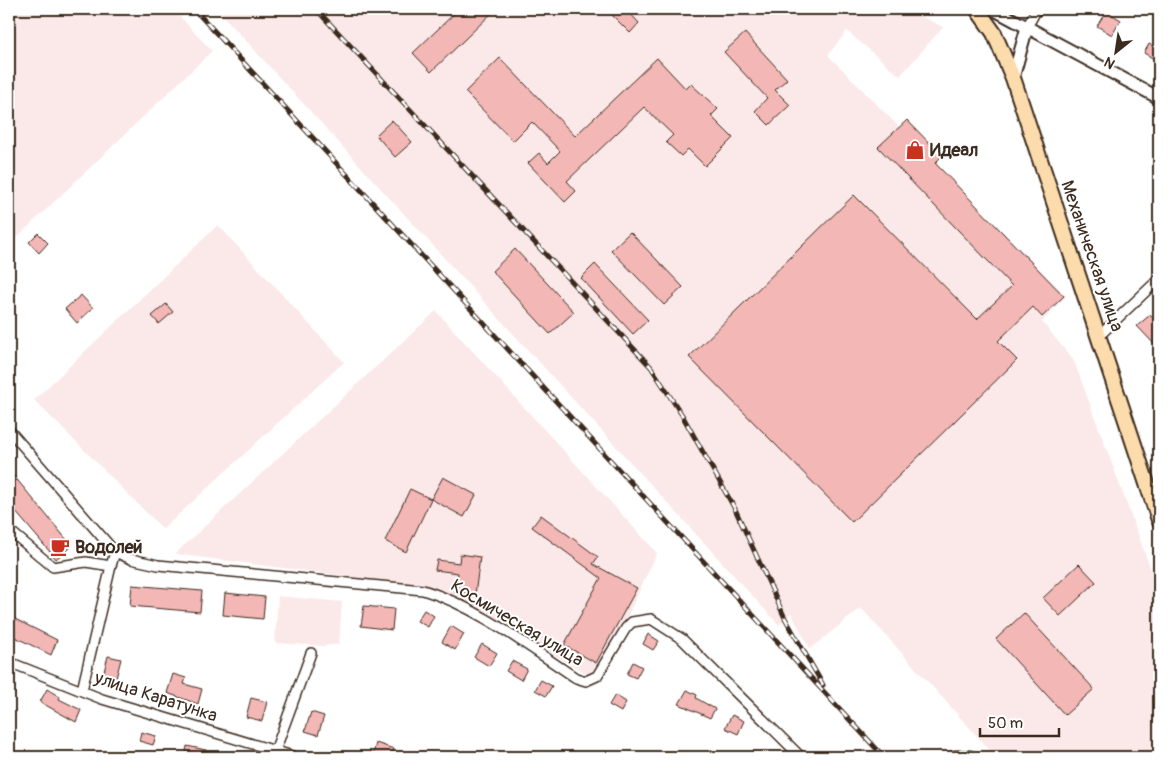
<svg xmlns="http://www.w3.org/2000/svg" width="1168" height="766" font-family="Pangolin,sans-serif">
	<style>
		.built { fill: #fbe9e9 }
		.building { fill: #f3b7b5; stroke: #3b2a1e }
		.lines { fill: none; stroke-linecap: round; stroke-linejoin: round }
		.minor-casing { stroke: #3b2a1e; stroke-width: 12 }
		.tertiary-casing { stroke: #3b2a1e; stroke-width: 15 }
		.primary-casing { stroke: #3b2a1e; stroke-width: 18 }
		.minor { stroke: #fff; stroke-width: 9 }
		.tertiary { stroke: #fff; stroke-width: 11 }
		.primary { stroke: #fcdcac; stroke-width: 14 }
		.rail-casing { stroke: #3b2a1e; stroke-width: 5 }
		.rail { stroke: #fff; stroke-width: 3; stroke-dasharray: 9; stroke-linecap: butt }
		.labels { text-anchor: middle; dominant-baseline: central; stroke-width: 4; stroke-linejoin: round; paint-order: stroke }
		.poi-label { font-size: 18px; font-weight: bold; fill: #3b2a1e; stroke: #fff; text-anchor: start }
		.street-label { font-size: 18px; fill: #3b2a1e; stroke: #fff }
	</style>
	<rect width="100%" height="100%" fill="#fff"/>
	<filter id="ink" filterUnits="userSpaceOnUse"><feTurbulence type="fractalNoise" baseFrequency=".02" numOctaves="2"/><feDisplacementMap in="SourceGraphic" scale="10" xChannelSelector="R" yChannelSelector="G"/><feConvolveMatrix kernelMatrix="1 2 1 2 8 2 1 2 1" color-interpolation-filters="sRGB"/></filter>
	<g filter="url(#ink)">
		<path class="built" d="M 9,9 L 173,9 L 212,51 L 9,245 Z
			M 217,9 L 907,9 L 943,27 L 900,76 L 847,31 L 828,55 L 1066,296 L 1042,322 L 1074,361 L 1159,591 L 1159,757 L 996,757 L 861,608 L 810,649 L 791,613 L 779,625 Z
			M 218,225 L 344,362 L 163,529 L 34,400 Z
			M 436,311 L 657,553 L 627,617 L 591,676 L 438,588 L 175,554 Z
			M 278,596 L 342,602 L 339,644 L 324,646 L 275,643 Z"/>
		<path class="building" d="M 459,9 L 496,9 L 431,72 L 413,53 Z
			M 606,9 L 626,9 L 639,23 L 630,33 Z
			M 1106,11 L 1121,20 L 1112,35 L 1097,26 Z
			M 745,33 L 787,79 L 775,90 L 790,105 L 769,125 L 755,111 L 767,98 L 724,52 Z
			M 1149,44 L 1159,49 L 1159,62 L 1144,53 Z
			M 500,58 L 575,136 L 657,58 L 686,89 L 691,84 L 718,109 L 711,116 L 733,138 L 705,166 L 688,149 L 681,156 L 666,142 L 673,135 L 644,107 L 567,181 L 576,191 L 565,202 L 528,163 L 539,153 L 548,163 L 560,151 L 532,122 L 513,141 L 465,92 Z
			M 392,120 L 412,142 L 395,157 L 376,135 Z
			M 907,120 L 942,156 L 935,163 L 1064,296 L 1042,317 L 1033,307 L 998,341 L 1017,360 L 852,522 L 689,357 L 854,195 L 977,319 L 1012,286 L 878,147 Z
			M 630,232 L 683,287 L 664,305 L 611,250 Z
			M 38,233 L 48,243 L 39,253 L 29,242 Z
			M 515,249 L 574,312 L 550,334 L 492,271 Z
			M 595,264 L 648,320 L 633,334 L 581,278 Z
			M 81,295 L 93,308 L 77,323 L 65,309 Z
			M 166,304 L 173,312 L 159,324 L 152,316 Z
			M 1150,315 L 1159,325 L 1159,340 L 1155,345 L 1137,326 Z
			M 9,470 L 72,546 L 56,559 L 9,504 Z
			M 443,477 L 476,495 L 464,517 L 431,499 Z
			M 410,489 L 431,499 L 406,552 L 385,541 Z
			M 541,515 L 598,557 L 593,564 L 637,588 L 596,663 L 564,645 L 601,578 L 532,527 Z
			M 460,554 L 480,557 L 475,595 L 455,592 L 458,573 L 435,570 L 437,560 L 459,563 Z
			M 1079,564 L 1096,582 L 1060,616 L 1043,598 Z
			M 132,585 L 202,591 L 200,612 L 130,606 Z
			M 225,593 L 265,597 L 263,619 L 223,615 Z
			M 364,606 L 394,609 L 392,630 L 361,626 Z
			M 424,610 L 434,616 L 428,627 L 417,621 Z
			M 1024,613 L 1094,689 L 1065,715 L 996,639 Z
			M 9,616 L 57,640 L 51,655 L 9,634 Z
			M 451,626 L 464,634 L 455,650 L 442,642 Z
			M 648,634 L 659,641 L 653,650 L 643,644 Z
			M 482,644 L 497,653 L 489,666 L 474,657 Z
			M 108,656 L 121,659 L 115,682 L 102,679 Z
			M 512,661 L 527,669 L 521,680 L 506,671 Z
			M 633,662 L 642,667 L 636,678 L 627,674 Z
			M 173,674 L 186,678 L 184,684 L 202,689 L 198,704 L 167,693 Z
			M 541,680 L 552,686 L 546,696 L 535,690 Z
			M 47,689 L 60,697 L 59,699 L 81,710 L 76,722 L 40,702 Z
			M 687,690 L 697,695 L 696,698 L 715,709 L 710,718 L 679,704 Z
			M 615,695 L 626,702 L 621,712 L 609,705 Z
			M 251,698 L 267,702 L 262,721 L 246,717 Z
			M 311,712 L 324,716 L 318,735 L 305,731 Z
			M 732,715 L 744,721 L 738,734 L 725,728 Z
			M 141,732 L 156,736 L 153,745 L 139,741 Z
			M 376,743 L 394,749 L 391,757 L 373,754 Z
			M 187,746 L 206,750 L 205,757 L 185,757 Z"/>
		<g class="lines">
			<g class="minor-casing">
				<path id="minor" d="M 1027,27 L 1037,9
					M 1099,336 L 1159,279
					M 9,430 L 115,552
					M 9,530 L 53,567 L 86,562 L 111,566 L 115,552 L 131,559 L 158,565 L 423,590 C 476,606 529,647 576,678 L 586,681 L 597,676 L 626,628 L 632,622 L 651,619 L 682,639 L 801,757
					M 9,662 L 102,699 L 296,757
					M 82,690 L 111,566
					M 275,751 L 311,653"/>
			</g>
			<g class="tertiary-casing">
				<path id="tertiary" d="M 993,9 L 1159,98
					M 1013,78 L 1027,27
					M 955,757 L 970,757"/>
			</g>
			<g class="primary-casing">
				<path id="primary" d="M 977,9 L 994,33 L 1013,78 L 1159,520"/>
			</g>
			<use href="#minor" class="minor"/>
			<use href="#tertiary" class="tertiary"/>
			<use href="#primary" class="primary"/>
			<g class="rail-casing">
				<path id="rail" d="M 194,9 L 884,757
					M 316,9 L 651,367 L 682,415 L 735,509 L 785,618 L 823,685"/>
			</g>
			<use href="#rail" class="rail"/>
		</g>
	</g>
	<defs>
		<g id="shop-bare" transform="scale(1.5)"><path d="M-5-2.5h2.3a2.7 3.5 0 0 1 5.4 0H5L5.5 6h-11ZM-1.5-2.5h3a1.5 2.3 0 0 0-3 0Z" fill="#c8321e" stroke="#fff" stroke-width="2.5" paint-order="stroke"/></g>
		<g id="cafe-bare" transform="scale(1.5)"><path d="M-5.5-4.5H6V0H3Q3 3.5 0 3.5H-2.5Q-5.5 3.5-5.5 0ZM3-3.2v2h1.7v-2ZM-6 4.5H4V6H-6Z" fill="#c8321e" stroke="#fff" stroke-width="2.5" paint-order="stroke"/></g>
	</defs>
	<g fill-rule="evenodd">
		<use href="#shop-bare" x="915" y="150"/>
		<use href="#cafe-bare" x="60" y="547"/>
	</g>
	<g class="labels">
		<g class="poi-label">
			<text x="930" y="150">Идеал</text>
			<text x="75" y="547">Водолей</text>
		</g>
		<g class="street-label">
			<text transform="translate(1092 256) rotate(71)">Механическая улица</text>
			<text transform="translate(517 623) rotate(31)">Космическая улица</text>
			<text transform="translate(156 697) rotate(18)">улица Каратунка</text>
		</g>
	</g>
	<rect width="1168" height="766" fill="none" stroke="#fff" stroke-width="30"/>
	<rect x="15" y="15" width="1138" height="736" fill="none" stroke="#3b2a1e" stroke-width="2" filter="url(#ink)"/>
	<g transform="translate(1116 52) rotate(210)" stroke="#ffffff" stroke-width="4" paint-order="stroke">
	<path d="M0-4L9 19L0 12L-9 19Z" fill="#3b2a1e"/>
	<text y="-8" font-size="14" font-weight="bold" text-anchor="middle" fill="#3b2a1e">N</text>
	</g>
	<path d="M980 728v8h79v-8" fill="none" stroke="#3b2a1e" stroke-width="2.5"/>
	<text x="988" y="728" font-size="15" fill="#3b2a1e" stroke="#ffffff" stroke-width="4" paint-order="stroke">50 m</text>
</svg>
